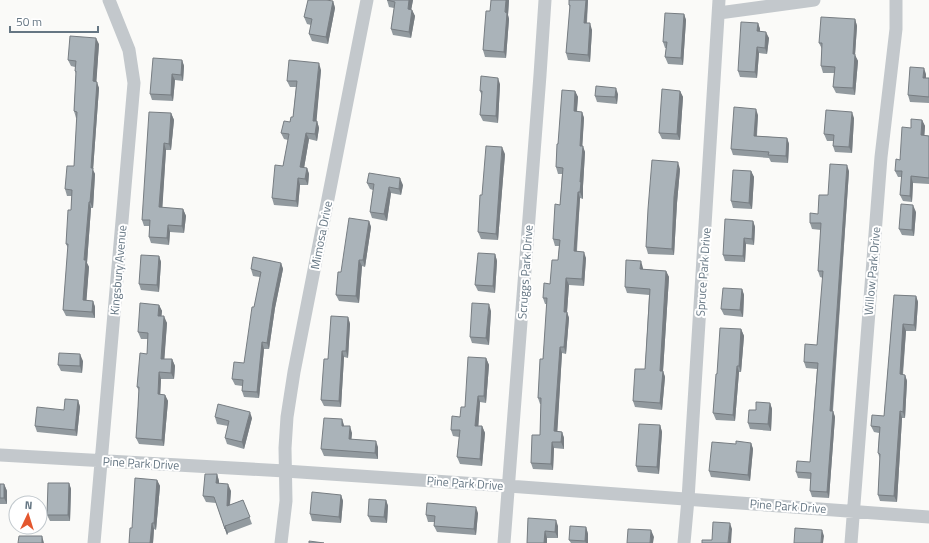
<svg xmlns="http://www.w3.org/2000/svg" width="929" height="543" font-family="'Titillium Web',sans-serif">
	<style>
		.lines { fill: none; stroke-linecap: round; stroke-linejoin: round }
		.minor { stroke: #c3c8cc; stroke-width: 13 }
		.wall { fill: #929a9f }
		.shaded-wall { fill: #777d82 }
		.building { fill: #aab3b9; stroke: #777d82 }
		.labels { text-anchor: middle; dominant-baseline: central; stroke-width: 4; stroke-linejoin: round; paint-order: stroke }
		.street-label { font-size: 12px; fill: #657683; stroke: #fff }
	</style>
	<rect width="100%" height="100%" fill="#fafaf8"/>
	<g class="lines">
		<path class="minor" d="M 719,13 L 814,0
			M 0,455 L 285,471 L 508,486 L 929,517
			M 94,543 L 134,83 L 129,50 L 109,0
			M 281,543 L 286,501 L 285,448 L 287,417 L 294,372 L 367,0
			M 504,543 L 540,75 L 545,0
			M 684,543 L 688,499 L 719,0
			M 851,543 L 881,157 L 896,29 L 896,0"/>
	</g>
	<path class="wall" d="M 387,0 L 413,0 L 411,10 L 412,10 L 415,16 L 411,38 L 393,35 L 391,29 L 394,8 L 389,7 Z
		M 509,0 L 508,15 L 509,19 L 506,58 L 485,57 L 483,50 L 490,11 Z
		M 588,0 L 587,23 L 592,30 L 590,62 L 568,60 L 566,53 L 570,8 L 569,5 Z
		M 333,1 L 335,8 L 328,44 L 312,41 L 309,34 L 311,25 L 307,24 L 304,17 Z
		M 684,14 L 686,20 L 683,65 L 668,64 L 665,57 L 666,48 L 665,48 L 663,42 Z
		M 855,19 L 857,26 L 855,55 L 858,61 L 855,95 L 836,93 L 833,87 L 834,73 L 823,73 L 821,66 L 822,49 L 819,43 Z
		M 758,23 L 760,29 L 760,31 L 769,38 L 767,54 L 759,53 L 757,78 L 740,77 L 738,71 Z
		M 99,44 L 96,82 L 99,88 L 93,170 L 95,174 L 93,208 L 91,208 L 87,263 L 89,267 L 86,301 L 93,301 L 95,307 L 95,318 L 66,316 L 63,310 L 68,248 L 66,244 L 71,210 L 72,196 L 67,196 L 65,189 L 74,166 L 77,118 L 76,118 L 74,111 L 76,74 L 75,71 L 75,67 L 71,66 L 68,60 Z
		M 182,60 L 184,66 L 183,81 L 175,80 L 173,101 L 152,100 L 150,94 Z
		M 321,70 L 316,121 L 317,121 L 319,128 L 317,141 L 309,139 L 304,168 L 307,168 L 309,174 L 308,185 L 300,185 L 298,207 L 274,205 L 272,198 L 283,166 L 288,140 L 284,139 L 281,133 L 290,122 L 293,117 L 296,87 L 290,87 L 287,81 Z
		M 926,74 L 926,78 L 929,78 L 929,103 L 910,102 L 908,95 Z
		M 500,84 L 498,123 L 483,121 L 480,115 L 482,96 L 480,91 Z
		M 575,91 L 578,97 L 577,112 L 582,112 L 584,118 L 582,146 L 585,152 L 583,186 L 583,199 L 580,198 L 577,251 L 586,258 L 584,286 L 569,285 L 567,312 L 569,318 L 566,354 L 562,353 L 557,431 L 562,432 L 564,438 L 564,449 L 554,448 L 553,470 L 533,469 L 531,463 L 540,435 L 541,404 L 540,404 L 538,398 L 543,359 L 547,304 L 545,304 L 543,298 L 550,284 L 558,260 L 559,246 L 555,246 L 553,239 L 560,205 L 562,174 L 558,174 L 556,167 L 558,144 Z
		M 680,91 L 683,97 L 680,140 L 662,139 L 659,133 Z
		M 618,94 L 617,104 L 597,102 L 595,96 Z
		M 171,113 L 174,120 L 171,150 L 166,150 L 162,208 L 183,209 L 186,216 L 184,233 L 170,232 L 169,245 L 151,243 L 149,237 L 149,226 L 144,226 L 142,220 Z
		M 758,115 L 757,136 L 787,138 L 789,144 L 788,163 L 771,162 L 769,158 L 733,155 L 731,149 Z
		M 854,118 L 852,153 L 835,152 L 833,146 L 833,141 L 827,141 L 824,134 Z
		M 922,120 L 925,126 L 924,135 L 929,136 L 929,184 L 913,183 L 912,202 L 903,201 L 900,195 L 902,177 L 898,177 L 895,171 L 900,160 L 911,128 Z
		M 505,154 L 498,240 L 481,239 L 478,232 L 482,195 Z
		M 680,169 L 677,203 L 674,255 L 648,254 L 646,247 Z
		M 751,171 L 754,177 L 752,209 L 733,208 L 731,201 Z
		M 849,171 L 833,411 L 835,417 L 829,498 L 812,497 L 810,491 L 811,479 L 798,478 L 796,472 L 810,462 L 817,369 L 806,368 L 804,362 L 817,345 L 823,278 L 820,277 L 818,271 L 821,230 L 812,229 L 810,223 L 818,214 L 828,195 Z
		M 367,183 L 403,185 L 401,195 L 391,193 L 387,221 L 372,218 L 370,212 L 373,190 L 370,189 Z
		M 916,212 L 914,236 L 902,235 L 899,229 Z
		M 369,221 L 371,227 L 365,267 L 362,266 L 359,303 L 339,301 L 336,295 L 341,272 Z
		M 753,221 L 755,227 L 754,245 L 746,244 L 745,262 L 725,261 L 723,255 Z
		M 495,254 L 497,261 L 495,293 L 478,291 L 475,285 Z
		M 159,256 L 161,262 L 159,292 L 141,290 L 139,284 Z
		M 281,263 L 283,269 L 275,308 L 269,349 L 264,349 L 259,398 L 244,397 L 242,391 L 242,386 L 235,385 L 232,379 L 244,363 L 260,277 L 253,276 L 251,269 Z
		M 643,268 L 643,269 L 666,271 L 669,277 L 663,371 L 665,377 L 662,410 L 635,407 L 633,401 L 645,369 L 649,295 L 627,293 L 625,287 Z
		M 742,289 L 744,295 L 743,317 L 724,315 L 721,309 Z
		M 894,295 L 916,296 L 918,302 L 916,331 L 906,331 L 903,375 L 905,375 L 907,381 L 905,418 L 902,418 L 897,502 L 880,501 L 878,495 L 880,459 L 878,453 L 879,433 L 874,432 L 871,426 L 884,416 Z
		M 159,305 L 162,311 L 161,316 L 167,323 L 164,359 L 172,359 L 175,366 L 174,379 L 161,379 L 160,394 L 165,395 L 168,401 L 164,446 L 139,444 L 136,438 L 139,391 L 137,387 L 147,354 L 148,339 L 141,339 L 138,332 Z
		M 491,311 L 489,345 L 472,343 L 470,337 Z
		M 348,317 L 350,324 L 348,358 L 344,357 L 341,407 L 324,406 L 321,400 L 328,359 Z
		M 741,329 L 744,336 L 741,372 L 739,372 L 735,421 L 716,420 L 713,413 L 717,374 Z
		M 486,358 L 489,365 L 486,403 L 480,402 L 478,426 L 482,426 L 485,433 L 482,466 L 460,464 L 457,457 L 459,437 L 453,436 L 451,430 L 460,417 L 465,407 Z
		M 83,361 L 82,373 L 61,371 L 58,365 Z
		M 78,400 L 80,407 L 77,436 L 37,432 L 35,426 L 64,410 Z
		M 770,403 L 772,409 L 771,431 L 750,429 L 748,423 L 756,410 Z
		M 215,417 L 252,418 L 244,449 L 227,444 L 225,438 L 228,426 L 217,424 Z
		M 660,425 L 662,432 L 659,474 L 638,472 L 636,466 Z
		M 344,426 L 352,433 L 351,439 L 378,447 L 378,459 L 324,456 L 321,449 Z
		M 751,443 L 753,449 L 750,481 L 711,477 L 709,471 L 736,444 Z
		M 217,474 L 219,481 L 219,484 L 231,491 L 230,505 L 243,500 L 252,524 L 228,533 L 227,535 L 216,503 L 206,502 L 203,496 Z
		M 157,480 L 160,486 L 156,530 L 154,529 L 153,543 L 129,543 L 132,528 Z
		M 69,483 L 71,489 L 70,521 L 50,521 L 47,515 Z
		M 0,484 L 4,484 L 7,491 L 7,504 L 0,504 Z
		M 341,495 L 343,501 L 341,523 L 312,521 L 310,514 Z
		M 386,500 L 388,506 L 387,523 L 371,522 L 368,516 Z
		M 478,513 L 476,535 L 437,532 L 434,526 L 434,522 L 428,522 L 426,515 Z
		M 528,518 L 558,526 L 558,538 L 547,538 L 547,543 L 527,543 Z
		M 586,527 L 588,534 L 588,543 L 571,543 L 569,540 Z"/>
	<path class="shaded-wall" d="M 409,0 L 413,0 L 410,16 L 408,9 Z
		M 506,0 L 509,0 L 508,15 L 509,19 L 506,58 L 504,52 Z
		M 586,0 L 588,0 L 586,29 L 584,23 Z
		M 333,1 L 335,8 L 328,44 L 326,37 Z
		M 412,10 L 415,16 L 411,38 L 409,32 Z
		M 684,14 L 686,20 L 683,65 L 681,58 Z
		M 855,19 L 857,26 L 855,55 L 858,61 L 855,95 L 853,88 L 853,54 Z
		M 590,23 L 592,30 L 590,62 L 588,55 Z
		M 758,23 L 760,29 L 759,38 L 757,31 Z
		M 766,32 L 769,38 L 767,54 L 765,48 Z
		M 96,38 L 99,44 L 96,88 L 93,81 Z
		M 757,47 L 759,53 L 757,78 L 755,72 Z
		M 182,60 L 184,66 L 183,81 L 181,75 Z
		M 319,63 L 321,70 L 316,127 L 313,121 Z
		M 924,68 L 926,74 L 926,84 L 923,78 Z
		M 172,74 L 175,80 L 173,101 L 171,95 Z
		M 498,78 L 500,84 L 498,123 L 496,116 Z
		M 97,82 L 99,88 L 93,170 L 95,174 L 93,208 L 90,202 L 91,168 Z
		M 616,88 L 618,94 L 617,104 L 615,97 Z
		M 575,91 L 578,97 L 576,118 L 574,111 Z
		M 680,91 L 683,97 L 680,140 L 677,134 Z
		M 756,109 L 758,115 L 756,142 L 754,136 Z
		M 582,112 L 584,118 L 582,152 L 580,146 Z
		M 852,112 L 854,118 L 852,153 L 849,147 Z
		M 171,113 L 174,120 L 171,150 L 169,144 Z
		M 922,120 L 925,126 L 924,142 L 921,135 Z
		M 317,121 L 319,128 L 317,141 L 315,134 Z
		M 306,133 L 309,139 L 303,174 L 300,167 Z
		M 787,138 L 789,144 L 788,163 L 786,156 Z
		M 164,143 L 166,150 L 162,214 L 159,207 Z
		M 583,146 L 585,152 L 583,186 L 583,199 L 580,192 L 580,182 Z
		M 502,147 L 505,154 L 498,240 L 496,234 Z
		M 678,162 L 680,169 L 677,203 L 674,255 L 672,249 L 674,197 Z
		M 847,165 L 849,171 L 832,417 L 830,411 Z
		M 307,168 L 309,174 L 308,185 L 305,179 Z
		M 751,171 L 754,177 L 752,209 L 749,203 Z
		M 911,176 L 913,183 L 912,202 L 910,196 Z
		M 298,178 L 300,185 L 298,207 L 296,201 Z
		M 400,178 L 403,185 L 401,195 L 399,189 Z
		M 389,187 L 391,193 L 387,221 L 384,214 Z
		M 578,192 L 580,198 L 576,257 L 574,251 Z
		M 89,202 L 91,208 L 87,263 L 89,267 L 86,307 L 83,300 L 84,260 Z
		M 913,205 L 916,212 L 914,236 L 912,230 Z
		M 183,209 L 186,216 L 184,233 L 182,226 Z
		M 369,221 L 371,227 L 365,267 L 363,260 Z
		M 753,221 L 755,227 L 754,245 L 752,239 Z
		M 168,225 L 170,232 L 169,245 L 167,238 Z
		M 744,238 L 746,244 L 745,262 L 743,256 Z
		M 584,252 L 586,258 L 584,286 L 582,279 Z
		M 495,254 L 497,261 L 495,293 L 493,286 Z
		M 159,256 L 161,262 L 159,292 L 157,285 Z
		M 359,260 L 362,266 L 359,303 L 356,296 Z
		M 641,261 L 643,268 L 643,275 L 640,269 Z
		M 281,263 L 283,269 L 275,308 L 269,349 L 267,343 L 273,302 Z
		M 666,271 L 669,277 L 663,371 L 665,377 L 662,410 L 660,403 L 660,371 Z
		M 566,278 L 569,285 L 567,312 L 569,318 L 566,354 L 564,347 L 564,312 Z
		M 742,289 L 744,295 L 743,317 L 740,310 Z
		M 916,296 L 918,302 L 916,331 L 914,325 Z
		M 93,301 L 95,307 L 95,318 L 92,312 Z
		M 489,304 L 491,311 L 489,345 L 486,338 Z
		M 159,305 L 162,311 L 161,322 L 158,316 Z
		M 164,316 L 167,323 L 164,365 L 161,359 Z
		M 348,317 L 350,324 L 348,358 L 346,351 Z
		M 903,324 L 906,331 L 902,381 L 900,374 Z
		M 741,329 L 744,336 L 741,372 L 739,366 Z
		M 262,342 L 264,349 L 259,398 L 257,392 Z
		M 560,347 L 562,353 L 557,438 L 554,431 Z
		M 342,351 L 344,357 L 341,407 L 339,401 Z
		M 80,354 L 83,361 L 82,373 L 80,366 Z
		M 486,358 L 489,365 L 486,403 L 484,396 Z
		M 172,359 L 175,366 L 174,379 L 171,373 Z
		M 737,366 L 739,372 L 735,421 L 733,415 Z
		M 159,372 L 161,379 L 160,400 L 158,394 Z
		M 905,375 L 907,381 L 905,418 L 903,412 Z
		M 165,395 L 168,401 L 164,446 L 162,440 Z
		M 478,396 L 480,402 L 478,432 L 475,426 Z
		M 78,400 L 80,407 L 77,436 L 75,430 Z
		M 770,403 L 772,409 L 771,431 L 768,424 Z
		M 833,411 L 835,417 L 829,498 L 827,492 Z
		M 900,411 L 902,418 L 897,502 L 894,496 Z
		M 250,412 L 252,418 L 244,449 L 242,442 Z
		M 342,419 L 344,425 L 344,432 L 342,426 Z
		M 660,425 L 662,432 L 659,474 L 657,467 Z
		M 350,426 L 352,433 L 351,445 L 349,439 Z
		M 482,426 L 485,433 L 482,466 L 480,459 Z
		M 562,432 L 564,438 L 564,449 L 561,442 Z
		M 376,441 L 378,447 L 378,459 L 375,453 Z
		M 552,442 L 554,448 L 553,470 L 551,464 Z
		M 751,443 L 753,449 L 750,481 L 748,475 Z
		M 217,474 L 219,481 L 219,490 L 216,483 Z
		M 157,480 L 160,486 L 156,530 L 154,523 Z
		M 69,483 L 71,489 L 70,521 L 68,515 Z
		M 4,484 L 7,491 L 7,504 L 4,498 Z
		M 228,484 L 231,491 L 229,512 L 227,506 Z
		M 341,495 L 343,501 L 341,523 L 339,517 Z
		M 386,500 L 388,506 L 387,523 L 384,517 Z
		M 476,507 L 478,513 L 476,535 L 474,529 Z
		M 556,520 L 558,526 L 558,538 L 555,532 Z
		M 152,523 L 154,529 L 153,543 L 150,543 Z
		M 730,523 L 732,529 L 731,543 L 728,543 Z
		M 225,526 L 228,533 L 227,535 L 225,529 Z
		M 586,527 L 588,534 L 588,543 L 586,543 L 585,541 Z
		M 651,530 L 654,537 L 653,543 L 650,543 Z
		M 822,530 L 824,536 L 823,543 L 821,543 Z
		M 545,531 L 547,538 L 547,543 L 544,543 Z
		M 42,536 L 44,543 L 42,543 Z"/>
	<path class="building" d="M 308,0 L 326,0 L 333,1 L 326,37 L 309,34 L 312,19 L 304,17 Z
		M 387,0 L 409,0 L 408,9 L 412,10 L 409,32 L 391,29 L 395,2 Z
		M 491,0 L 506,0 L 505,12 L 507,13 L 504,52 L 483,50 L 486,11 L 490,11 Z
		M 569,0 L 586,0 L 584,23 L 590,23 L 588,55 L 566,53 L 570,5 L 569,5 Z
		M 665,13 L 684,14 L 681,58 L 665,57 L 667,42 L 663,42 Z
		M 821,17 L 855,19 L 853,54 L 855,54 L 853,88 L 833,87 L 835,67 L 821,66 L 822,43 L 819,43 Z
		M 741,22 L 758,23 L 757,31 L 766,32 L 765,48 L 757,47 L 755,72 L 738,71 Z
		M 70,36 L 96,38 L 93,81 L 97,82 L 91,168 L 93,168 L 90,202 L 89,202 L 84,260 L 86,260 L 83,300 L 93,301 L 92,312 L 63,310 L 68,244 L 66,244 L 68,210 L 71,210 L 72,190 L 65,189 L 67,166 L 74,166 L 77,112 L 74,111 L 76,71 L 75,71 L 76,61 L 68,60 Z
		M 153,58 L 182,60 L 181,75 L 172,74 L 171,95 L 150,94 Z
		M 289,60 L 319,63 L 313,121 L 317,121 L 315,134 L 306,133 L 300,167 L 307,168 L 305,179 L 298,178 L 296,201 L 272,198 L 275,165 L 283,166 L 289,134 L 281,133 L 284,121 L 290,122 L 291,117 L 293,117 L 297,81 L 287,81 Z
		M 910,67 L 924,68 L 923,78 L 929,78 L 929,97 L 908,95 Z
		M 481,76 L 498,78 L 496,116 L 480,115 L 482,91 L 480,91 Z
		M 596,86 L 616,88 L 615,97 L 595,96 Z
		M 662,89 L 680,91 L 677,134 L 659,133 Z
		M 562,90 L 575,91 L 574,111 L 582,112 L 580,146 L 583,146 L 580,182 L 581,182 L 580,192 L 578,192 L 574,251 L 584,252 L 582,279 L 566,278 L 564,312 L 567,312 L 564,347 L 560,347 L 554,431 L 562,432 L 561,442 L 552,442 L 551,464 L 531,463 L 532,435 L 540,435 L 541,398 L 538,398 L 540,359 L 543,359 L 547,298 L 543,298 L 544,283 L 550,284 L 552,260 L 558,260 L 560,240 L 553,239 L 555,204 L 560,205 L 563,168 L 556,167 L 557,144 L 558,144 Z
		M 734,107 L 756,109 L 754,136 L 787,138 L 786,156 L 768,155 L 769,152 L 731,149 Z
		M 826,110 L 852,112 L 849,147 L 833,146 L 834,135 L 824,134 Z
		M 149,112 L 171,113 L 169,144 L 164,143 L 159,207 L 183,209 L 182,226 L 168,225 L 167,238 L 149,237 L 150,220 L 142,220 Z
		M 911,119 L 922,120 L 921,135 L 929,136 L 929,178 L 911,176 L 910,196 L 900,195 L 902,171 L 895,171 L 896,159 L 900,160 L 902,127 L 911,128 Z
		M 486,146 L 502,147 L 496,234 L 478,232 L 480,195 L 482,195 Z
		M 652,160 L 678,162 L 674,197 L 672,249 L 646,247 L 648,209 Z
		M 830,164 L 847,165 L 830,411 L 833,411 L 827,492 L 810,491 L 811,473 L 796,472 L 797,461 L 810,462 L 818,363 L 804,362 L 805,344 L 817,345 L 823,271 L 818,271 L 821,223 L 810,223 L 810,213 L 818,214 L 819,195 L 828,195 Z
		M 733,170 L 751,171 L 749,203 L 731,201 Z
		M 369,173 L 400,178 L 399,189 L 389,187 L 384,214 L 370,212 L 374,184 L 367,183 Z
		M 901,204 L 913,205 L 912,230 L 899,229 Z
		M 349,218 L 369,221 L 363,260 L 359,260 L 356,296 L 336,295 L 338,272 L 341,272 Z
		M 725,219 L 753,221 L 752,239 L 744,238 L 743,256 L 723,255 Z
		M 478,253 L 495,254 L 493,286 L 475,285 Z
		M 141,255 L 159,256 L 157,285 L 139,284 Z
		M 253,257 L 281,263 L 273,302 L 267,343 L 262,342 L 257,392 L 242,391 L 243,380 L 232,379 L 234,362 L 244,363 L 252,307 L 254,307 L 261,272 L 251,269 Z
		M 626,260 L 641,261 L 640,269 L 666,271 L 660,371 L 663,371 L 660,403 L 633,401 L 635,369 L 645,369 L 650,289 L 625,287 Z
		M 723,288 L 742,289 L 740,310 L 721,309 Z
		M 894,295 L 916,296 L 914,325 L 903,324 L 900,374 L 905,375 L 903,412 L 900,411 L 894,496 L 878,495 L 880,454 L 878,453 L 880,427 L 871,426 L 872,415 L 884,416 Z
		M 140,303 L 159,305 L 158,316 L 164,316 L 161,359 L 172,359 L 171,373 L 159,372 L 158,394 L 165,395 L 162,440 L 136,438 L 138,407 L 139,387 L 137,387 L 140,353 L 147,354 L 148,333 L 138,332 Z
		M 472,303 L 489,304 L 486,338 L 470,337 Z
		M 331,316 L 348,317 L 346,351 L 342,351 L 339,401 L 321,400 L 324,359 L 328,359 Z
		M 720,328 L 741,329 L 739,366 L 737,366 L 733,415 L 713,413 L 716,374 L 717,374 Z
		M 59,353 L 80,354 L 80,366 L 58,365 Z
		M 468,357 L 486,358 L 484,396 L 478,396 L 475,426 L 482,426 L 480,459 L 457,457 L 460,430 L 451,430 L 452,416 L 460,417 L 461,407 L 465,407 Z
		M 65,399 L 78,400 L 75,430 L 35,426 L 37,407 L 64,410 Z
		M 756,402 L 770,403 L 768,424 L 748,423 L 749,410 L 756,410 Z
		M 218,404 L 250,412 L 242,442 L 225,438 L 229,421 L 215,417 Z
		M 324,418 L 342,419 L 342,426 L 350,426 L 349,439 L 376,441 L 375,453 L 321,449 Z
		M 639,424 L 660,425 L 657,467 L 636,466 Z
		M 736,441 L 751,443 L 748,475 L 709,471 L 712,442 L 736,444 Z
		M 205,474 L 217,474 L 216,483 L 228,484 L 227,506 L 243,500 L 250,517 L 225,526 L 225,529 L 214,497 L 203,496 Z
		M 135,478 L 157,480 L 154,523 L 152,523 L 150,543 L 129,543 L 130,528 L 132,528 Z
		M 48,483 L 69,483 L 68,515 L 47,515 Z
		M 0,484 L 4,484 L 4,498 L 0,498 Z
		M 312,492 L 341,495 L 339,517 L 310,514 Z
		M 369,499 L 386,500 L 384,517 L 368,516 Z
		M 427,503 L 476,507 L 474,529 L 434,526 L 435,516 L 426,515 Z
		M 528,518 L 556,520 L 555,532 L 545,531 L 544,543 L 527,543 Z
		M 713,522 L 730,523 L 728,543 L 702,543 L 702,540 L 712,540 Z
		M 570,526 L 586,527 L 585,541 L 569,540 Z
		M 795,528 L 822,530 L 821,543 L 794,543 Z
		M 628,529 L 651,530 L 650,543 L 627,543 Z
		M 19,536 L 42,536 L 42,543 L 18,543 Z
		M 309,541 L 324,543 L 309,543 Z"/>
	<g class="labels">
		<g class="street-label">
			<text transform="translate(321 235) rotate(-79)">Mimosa Drive</text>
			<text transform="translate(118 270) rotate(-85)">Kingsbury Avenue</text>
			<text transform="translate(872 271) rotate(-85)">Willow Park Drive</text>
			<text transform="translate(525 272) rotate(-86)">Scruggs Park Drive</text>
			<text transform="translate(703 272) rotate(-86)">Spruce Park Drive</text>
			<text transform="translate(141 463) rotate(3)">Pine Park Drive</text>
			<text transform="translate(465 483) rotate(4)">Pine Park Drive</text>
			<text transform="translate(788 506) rotate(4)">Pine Park Drive</text>
		</g>
	</g>
	<g transform="translate(28 515) rotate(4)"><circle r="19" fill="#ffffff" stroke="#c1c8cd"/>
	<path d="M0-3L7 15L0 10L-7 15Z" fill="#e4572e"/>
	<text y="-6" font-size="11" font-weight="bold" text-anchor="middle" fill="#657683">N</text>
	</g>
	<path d="M10 26v6h88v-6" fill="none" stroke="#657683" stroke-width="2"/>
	<text x="16" y="26" font-size="12" fill="#657683" stroke="#ffffff" stroke-width="3" paint-order="stroke">50 m</text>
</svg>
